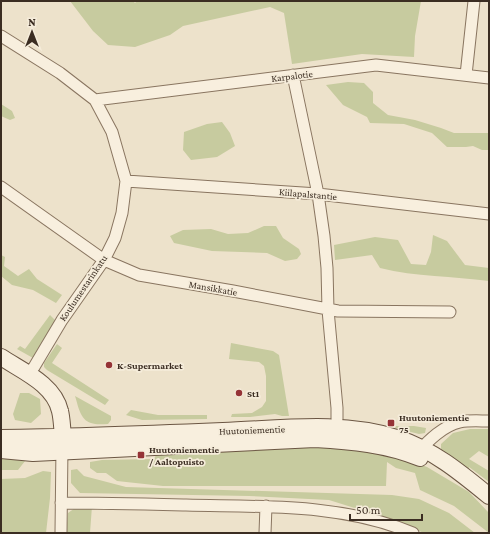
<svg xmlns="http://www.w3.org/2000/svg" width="490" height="534" font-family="'Crimson Pro',serif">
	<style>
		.green { fill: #c7cb9f }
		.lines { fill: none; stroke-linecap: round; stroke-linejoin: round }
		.street-casing { stroke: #897560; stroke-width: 13 }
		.secondary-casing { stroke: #6b5643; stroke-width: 18 }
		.street { stroke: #f8efde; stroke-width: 11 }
		.secondary { stroke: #f8efde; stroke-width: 16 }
		.poi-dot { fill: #953336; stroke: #f5ecda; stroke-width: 1.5 }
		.labels { text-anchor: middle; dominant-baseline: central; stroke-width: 3.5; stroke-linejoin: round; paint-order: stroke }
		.street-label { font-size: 10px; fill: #3b2d22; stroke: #f5ecda }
		.poi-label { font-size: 10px; font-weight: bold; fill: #3b2d22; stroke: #f5ecda; text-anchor: start }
	</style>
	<rect width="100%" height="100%" fill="#ede2cb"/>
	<path class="green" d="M 70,1 L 133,1 L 135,3 L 137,1 L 421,1 L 415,36 L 414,57 L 362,54 L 292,64 L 284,13 L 270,7 L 183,26 L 170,35 L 135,47 L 108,45 L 93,31 Z
		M 348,82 L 364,83 L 373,92 L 373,103 L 388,115 L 415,120 L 441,128 L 454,133 L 489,133 L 489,150 L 482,150 L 473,146 L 466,147 L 447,147 L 432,133 L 404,124 L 370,123 L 367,117 L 343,105 L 326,85 Z
		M 1,104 L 12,111 L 15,118 L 10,120 L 1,116 Z
		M 222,122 L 230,133 L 235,146 L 217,157 L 191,160 L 183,150 L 184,132 L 207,124 Z
		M 264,226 L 276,226 L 283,238 L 299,249 L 301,254 L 297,259 L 285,261 L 267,253 L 212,251 L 174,243 L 170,236 L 183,230 L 211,229 L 228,234 L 248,233 Z
		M 433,235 L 447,241 L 465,265 L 489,268 L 489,281 C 453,276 416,277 380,268 L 372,255 L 335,260 L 334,245 L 375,237 L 398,240 L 411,264 L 426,265 L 431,252 Z
		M 1,255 L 5,257 L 4,266 L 18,276 L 29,269 L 37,279 L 62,295 L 56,303 L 33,290 L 12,285 L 1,276 Z
		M 50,315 L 55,320 L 53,328 L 33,358 L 17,349 L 20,346 L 25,349 Z
		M 231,343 L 273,351 L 279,355 L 289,416 L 282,416 L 275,414 L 250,417 L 231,417 L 232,414 L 252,413 L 262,407 L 266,401 L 266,376 L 264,366 L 259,362 L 229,359 Z
		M 57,344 L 62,348 L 52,363 L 109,400 L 105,405 L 47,370 L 44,367 L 44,363 Z
		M 20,393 L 29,393 L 40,399 L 41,414 L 31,423 L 15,420 L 13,414 Z
		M 75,396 L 111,416 L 111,420 L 108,424 C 103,424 96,425 91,423 C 80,420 78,405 75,396 Z
		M 131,410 L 158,415 L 207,415 L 207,419 L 142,420 L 126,415 Z
		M 396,426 L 414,426 L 426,428 L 425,433 L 419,434 L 395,428 Z
		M 470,429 L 489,429 L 489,457 L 479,451 L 469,459 L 489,471 L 489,482 L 469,467 L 470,473 L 441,451 L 441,444 L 453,433 Z
		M 352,445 L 403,458 L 427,467 L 469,492 L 489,513 L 489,533 L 454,506 L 420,490 L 415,473 L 396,468 L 387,462 L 386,486 L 163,486 L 117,481 L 106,473 L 97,473 L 90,468 L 90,462 L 102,460 L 154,459 L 156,455 Z
		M 1,455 L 29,456 L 18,470 L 1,470 Z
		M 77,469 L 84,476 L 126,487 L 392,495 L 419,499 L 449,513 L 475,533 L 424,533 L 393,520 L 329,500 L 249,496 L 80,493 L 71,483 L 71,470 Z
		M 43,471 L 51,472 L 50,498 L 46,533 L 1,533 L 1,479 L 25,478 Z
		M 92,506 L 90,533 L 66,533 L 68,513 L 75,508 Z"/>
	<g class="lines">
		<g class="street-casing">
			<path id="street" d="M 1,36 L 60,73 L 95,100 L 112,132 L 126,181 L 122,213 L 115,238 L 104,260 L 62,320 L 34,367 L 28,374
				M 293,75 L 318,194 L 324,236 L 327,268 L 328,310 L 337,408 L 337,419
				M 466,75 L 474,1
				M 95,100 L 376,65 L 489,78
				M 126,181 L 318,194 L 489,214
				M 1,187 L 104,260 L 139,275 L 233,291 L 338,311 L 450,312
				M 417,453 C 429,440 443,426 460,422 C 469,420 480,421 489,421
				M 61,503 C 103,503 144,504 186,505 C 263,507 340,503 413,533
				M 61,533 L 62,446
				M 265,533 L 266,506"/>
		</g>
		<g class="secondary-casing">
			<path id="secondary" d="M 1,357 C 22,371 54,384 60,411 C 62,419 62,428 63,436
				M 1,438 C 75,437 149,434 223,431 C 280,429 341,420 397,438 C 432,449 461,473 489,496
				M 1,450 L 33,453 L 315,439 C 350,441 387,444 420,458"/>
		</g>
		<use href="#street" class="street"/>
		<use href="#secondary" class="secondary"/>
	</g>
	<g class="poi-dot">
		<circle cx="109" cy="365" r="4"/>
		<circle cx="239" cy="393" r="4"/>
		<rect x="387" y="419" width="8" height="8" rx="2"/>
		<rect x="137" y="451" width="8" height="8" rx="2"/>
	</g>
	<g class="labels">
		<g class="street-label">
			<text transform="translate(292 76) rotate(-7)">Karpalotie</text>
			<text transform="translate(308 194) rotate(5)">Kiilapalstantie</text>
			<text transform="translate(83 288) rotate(-56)">Koulumestarinkatu</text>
			<text transform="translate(213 288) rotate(10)">Mansikkatie</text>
			<text transform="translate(252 430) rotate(-2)">Huutoniementie</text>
		</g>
		<g class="poi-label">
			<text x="117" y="365">K-Supermarket</text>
			<text x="247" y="393">St1</text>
			<text x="399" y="417">Huutoniementie<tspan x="399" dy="12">75</tspan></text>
			<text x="149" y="449">Huutoniementie<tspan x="149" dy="12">/ Aaltopuisto</tspan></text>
		</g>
	</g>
	<rect width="490" height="534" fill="none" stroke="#3b2d22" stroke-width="4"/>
	<g transform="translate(32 32)" stroke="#f5ecda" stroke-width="3" paint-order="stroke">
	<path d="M0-3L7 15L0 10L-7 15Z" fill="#3b2d22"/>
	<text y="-6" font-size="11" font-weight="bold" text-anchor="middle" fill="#3b2d22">N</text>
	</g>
	<path d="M350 514v6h72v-6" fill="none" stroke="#3b2d22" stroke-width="2"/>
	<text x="356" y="514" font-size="12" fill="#3b2d22" stroke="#f5ecda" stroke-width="3" paint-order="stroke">50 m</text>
</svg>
